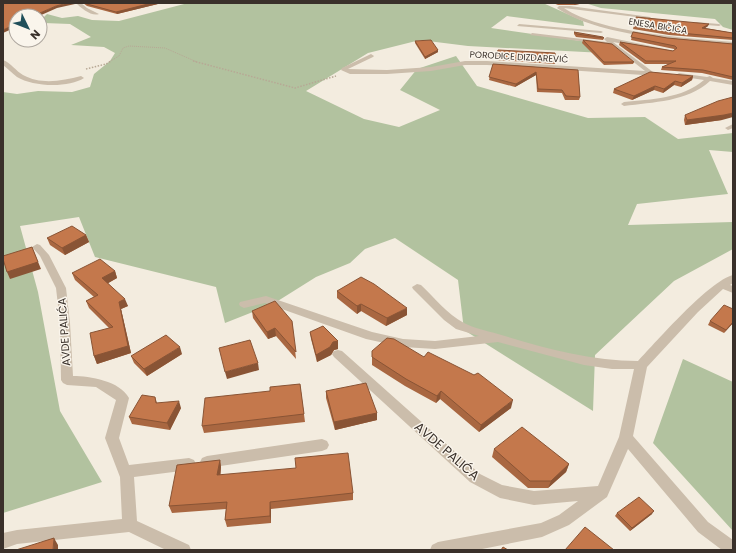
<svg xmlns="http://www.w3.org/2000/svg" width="736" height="553" font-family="Poppins,sans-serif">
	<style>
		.green { fill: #b2c29f }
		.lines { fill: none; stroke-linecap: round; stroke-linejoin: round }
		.path-far1 { stroke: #b7a895; stroke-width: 1; stroke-dasharray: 1 1; stroke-linecap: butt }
		.path { stroke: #b7a895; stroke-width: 1.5; stroke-dasharray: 1.5 1.5; stroke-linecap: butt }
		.minor { fill: #cbbdab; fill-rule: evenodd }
		.wall { fill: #a96741 }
		.shaded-wall { fill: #895435 }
		.building { fill: #c4784c; stroke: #895435 }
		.labels { text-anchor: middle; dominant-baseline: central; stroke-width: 3; stroke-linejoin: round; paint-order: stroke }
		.far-street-label { font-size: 9px; fill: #39302a; stroke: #faf5ec }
		.street-label { font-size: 11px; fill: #39302a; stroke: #faf5ec }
		.near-street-label { font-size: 13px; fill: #39302a; stroke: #faf5ec }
	</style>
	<rect width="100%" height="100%" fill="#f3ecdf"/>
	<path class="green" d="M 188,3 L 543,3 L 583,21 L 584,26 L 507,16 L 491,28 L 609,45 L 623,54 L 468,46 L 420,40 L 368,53 L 306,91 L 364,119 L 399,127 L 440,110 L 400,90 L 417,69 L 456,56 L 477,86 L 588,118 L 645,117 L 678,139 L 733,133 L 733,152 L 709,150 L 728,194 L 637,204 L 628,225 L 733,222 L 733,249 L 674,281 L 595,355 L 593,411 L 464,330 L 458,280 L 395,238 L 365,249 L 350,263 L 316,277 L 273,304 L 225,323 L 216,287 L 95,257 L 79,217 L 20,226 L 38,292 L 60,411 L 102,482 L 3,513 L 3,92 L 17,94 L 38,91 L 72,92 L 90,87 L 94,74 L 110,61 L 115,53 L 104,47 L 71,45 L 91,37 L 70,24 L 44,23 L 43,18 L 47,14 L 62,18 L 78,16 L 92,20 L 119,21 Z
		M 585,3 L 733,3 L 733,30 L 723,27 L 715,19 L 601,8 Z
		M 683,359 L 733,382 L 733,531 L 653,443 Z"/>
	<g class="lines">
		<path class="path-far1" d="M 109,62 L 119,56 L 123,48 L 129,46 L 165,48 L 197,62"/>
		<path class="path" d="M 193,61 L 295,88 L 336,76
			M 86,69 L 106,64 L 111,61"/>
		<path class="minor" d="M 76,3 L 81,3 L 87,8 L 99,14 C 92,17 81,8 76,3 Z
			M 559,6 L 570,6 L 650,17 L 652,19 L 564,8 C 600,33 688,38 733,42 L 733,46 C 684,41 597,36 557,8 Z
			M 696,22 L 719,24 L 721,25 L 719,26 L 694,24 Z
			M 519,24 L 601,31 L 603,32 L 601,33 L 517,26 Z
			M 532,33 L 607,42 L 604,39 L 607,37 L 675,51 L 672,53 L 613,42 L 653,72 L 661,73 L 662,74 L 659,76 L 487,65 L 465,65 L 431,71 L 387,74 L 350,74 L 341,70 L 342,68 L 371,54 L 374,56 L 373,57 L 348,69 L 387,70 L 431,67 L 465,61 L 487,61 L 645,71 L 612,45 L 530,35 Z
			M 3,60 C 11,63 16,71 23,75 C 41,85 62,81 81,76 L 84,78 C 69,88 33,87 17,77 C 12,73 8,69 3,65 Z
			M 679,73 L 707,77 L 710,76 L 713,78 L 733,81 L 733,85 L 710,81 C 687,102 653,102 624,106 L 621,104 L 624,102 C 651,99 682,99 704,80 L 677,76 L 676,75 Z
			M 733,124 L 733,128 L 728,130 L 725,128 Z
			M 37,244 L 40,245 L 49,255 L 66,288 L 70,323 L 73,376 C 90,376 120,381 129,398 L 119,438 L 129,465 L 189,458 L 194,460 L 196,464 L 194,468 L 189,470 L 134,477 L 137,521 L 189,545 L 191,550 L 166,550 L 129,532 L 17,544 L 3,549 L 3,533 L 17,530 L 122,519 L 120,477 L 105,438 L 116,400 L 96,387 L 67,385 L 63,383 L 61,380 L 60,323 L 56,288 L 40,256 L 32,247 Z
			M 733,275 L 733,283 L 730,285 L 733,286 L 733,293 L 723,289 L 698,312 L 647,367 L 633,436 L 708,522 L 733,540 L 733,550 L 722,550 L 698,532 L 628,449 L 607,497 L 569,525 L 542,537 L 477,550 L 430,550 L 432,545 L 438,542 L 541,523 L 559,515 L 578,501 L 534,505 L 500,498 L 470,482 L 334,357 L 332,354 L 334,351 L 338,350 L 342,351 L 480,474 L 502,485 L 534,491 L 598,486 L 619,437 L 634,369 L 612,369 L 584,365 L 498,342 L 435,349 L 403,347 L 366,339 L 265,303 L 244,308 L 240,306 L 239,304 L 240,302 L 266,296 L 372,332 L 403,339 L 435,341 L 479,336 L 456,329 L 444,320 L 413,289 L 412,287 L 417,284 L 421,285 C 434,297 447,314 464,323 C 474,328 487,331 498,334 C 544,348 590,361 638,361 C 657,341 709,281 733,275 Z
			M 322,439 L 327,441 L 329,445 L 327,449 L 322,451 L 207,468 L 202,466 L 200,462 L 202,458 L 207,456 Z"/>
	</g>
	<path class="wall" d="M 83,3 L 162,3 L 117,14 L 87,6 Z
		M 553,3 L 585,3 L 574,5 L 558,5 Z
		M 636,17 L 708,26 L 705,28 L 733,33 L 733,40 L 669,35 L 633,29 Z
		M 574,32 L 604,38 L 603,40 L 576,37 L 574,34 Z
		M 633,32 L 667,38 L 733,44 L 733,80 L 702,73 L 661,70 L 662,67 L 669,64 L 645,64 L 619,45 L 620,42 L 673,51 L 675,50 L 674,49 L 631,40 Z
		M 583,40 L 634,62 L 633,64 L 604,65 L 582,43 Z
		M 415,41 L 438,50 L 438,52 L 425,59 L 415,43 Z
		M 496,57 L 556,60 L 555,64 L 495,60 Z
		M 493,64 L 578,70 L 580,97 L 579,100 L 565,100 L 562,93 L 537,92 L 536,75 L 515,87 L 489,80 Z
		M 693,76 L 692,80 L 681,87 L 674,85 L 663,93 L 654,90 L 632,100 L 613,93 L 614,89 Z
		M 685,115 L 722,120 L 685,125 L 684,120 Z
		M 86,235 L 89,242 L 65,255 L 50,245 L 47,238 Z
		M 115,271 L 117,278 L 108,283 L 128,306 L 121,309 L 131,353 L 97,364 L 94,356 L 109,328 L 89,308 L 86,301 L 94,297 L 75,280 L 72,273 Z
		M 337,291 L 407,315 L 386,326 L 361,311 L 357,314 L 337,298 Z
		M 733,309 L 733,323 L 724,333 L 708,325 L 710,321 Z
		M 252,311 L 292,321 L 296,359 L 276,336 L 268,339 L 253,318 Z
		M 310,332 L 338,341 L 338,349 L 334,350 L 331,355 L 317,362 L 311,339 Z
		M 372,351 L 511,408 L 479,432 L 440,399 L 436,403 L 405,386 L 372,365 Z
		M 182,354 L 147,376 L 134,363 L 131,356 Z
		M 300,384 L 305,422 L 204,433 L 202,426 L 270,391 Z
		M 326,391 L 377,413 L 377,420 L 335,430 L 326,398 Z
		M 155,397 L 157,403 L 181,408 L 170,430 L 132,424 L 129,417 Z
		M 494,449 L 569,464 L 566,472 L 548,488 L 528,488 L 492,457 Z
		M 220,460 L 221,467 L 220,475 L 353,493 L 353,500 L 271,509 L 271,523 L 227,527 L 225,520 L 226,509 L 172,513 L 169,506 Z
		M 617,513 L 652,514 L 630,531 L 615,516 Z"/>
	<path class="shaded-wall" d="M 68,3 L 75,3 L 75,4 L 57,8 L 39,16 L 33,16 L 56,6 Z
		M 152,3 L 162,3 L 117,14 L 116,12 Z
		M 575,3 L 585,3 L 574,5 Z
		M 16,24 L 16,27 L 3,33 L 3,30 Z
		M 709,24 L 708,26 L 701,31 L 702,28 Z
		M 438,50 L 438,52 L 425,59 L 425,57 Z
		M 536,72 L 536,75 L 515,87 L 516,84 Z
		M 693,76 L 692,80 L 681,87 L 682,83 Z
		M 675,81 L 674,85 L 663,93 L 664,89 Z
		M 655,86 L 654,90 L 632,100 L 634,96 Z
		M 733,113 L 733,117 L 722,120 L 685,125 L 687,120 Z
		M 86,235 L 89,242 L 65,255 L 62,248 Z
		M 32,247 L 41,269 L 10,279 L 7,272 Z
		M 115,271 L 117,278 L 105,285 L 102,278 Z
		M 125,299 L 128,306 L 121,309 L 131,353 L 97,364 L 94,356 L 128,346 L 119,302 Z
		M 361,304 L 361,311 L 357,314 L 357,306 Z
		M 407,308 L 407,315 L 386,326 L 387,318 Z
		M 733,322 L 733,323 L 724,333 L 726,330 Z
		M 275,328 L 276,336 L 268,339 L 267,332 Z
		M 338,341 L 338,349 L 334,350 L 331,355 L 317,362 L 316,355 L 333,342 Z
		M 180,347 L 182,354 L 147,376 L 144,369 Z
		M 258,363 L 259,370 L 227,379 L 225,372 Z
		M 441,391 L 440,399 L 436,403 L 437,396 Z
		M 513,400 L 511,408 L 479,432 L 481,425 Z
		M 179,401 L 181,408 L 170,430 L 167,423 Z
		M 377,413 L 377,420 L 335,430 L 334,422 Z
		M 220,460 L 221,467 L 220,482 L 217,475 Z
		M 569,464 L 566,472 L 548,488 L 551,481 Z
		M 270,502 L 271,509 L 271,523 L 270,516 Z
		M 654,511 L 652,514 L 630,531 L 632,528 Z
		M 54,538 L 58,545 L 58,550 L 53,550 Z"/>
	<path class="building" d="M 3,3 L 68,3 L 56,6 L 33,16 L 16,16 L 16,24 L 3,30 Z
		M 85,3 L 152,3 L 116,12 L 87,4 Z
		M 636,17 L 709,24 L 702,28 L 733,33 L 733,38 L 670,32 L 634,26 Z
		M 574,32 L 603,37 L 604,38 L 577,34 Z
		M 633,32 L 667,38 L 733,44 L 733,77 L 703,70 L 662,67 L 676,61 L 646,61 L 620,42 L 673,51 L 677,48 L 675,46 L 631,37 Z
		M 431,40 L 438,50 L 425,57 L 415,41 Z
		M 583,40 L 612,44 L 634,62 L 604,62 Z
		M 498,50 L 555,53 L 556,60 L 496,57 Z
		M 493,64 L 578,70 L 580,97 L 566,96 L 562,90 L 538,89 L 536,72 L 516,84 L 489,77 Z
		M 650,72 L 693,76 L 682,83 L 675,81 L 664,89 L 655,86 L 634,96 L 614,89 Z
		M 733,97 L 733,113 L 724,115 L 687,120 L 685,115 L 718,101 Z
		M 72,226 L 86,235 L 62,248 L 47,238 Z
		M 32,247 L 38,262 L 7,272 L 3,259 L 3,256 Z
		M 100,259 L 115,271 L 102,278 L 125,299 L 119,302 L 128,346 L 94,356 L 90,333 L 113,327 L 86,301 L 98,295 L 72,273 Z
		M 361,277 L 374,284 L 407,308 L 387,318 L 361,304 L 357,306 L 337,291 Z
		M 275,301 L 292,321 L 296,352 L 275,328 L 267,332 L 252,311 Z
		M 724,305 L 733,309 L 733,322 L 726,330 L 710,321 Z
		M 323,326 L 338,341 L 333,342 L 330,347 L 316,355 L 310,332 Z
		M 166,335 L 180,347 L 144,369 L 131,356 Z
		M 387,338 L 394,339 L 424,357 L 428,352 L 474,375 L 478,373 L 513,400 L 481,425 L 441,391 L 437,396 L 406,379 L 372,357 L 372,351 Z
		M 250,340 L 258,363 L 225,372 L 219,348 Z
		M 366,383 L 377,413 L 334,422 L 326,391 Z
		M 300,384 L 304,414 L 202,426 L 205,398 L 270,391 L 270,387 Z
		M 142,395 L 155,397 L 156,403 L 179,401 L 167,423 L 129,417 Z
		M 522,427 L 569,464 L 551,481 L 530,481 L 494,449 Z
		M 348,453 L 353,493 L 270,502 L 270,516 L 225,520 L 227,502 L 169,506 L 177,465 L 220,460 L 217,475 L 296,468 L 295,458 Z
		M 639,497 L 654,511 L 632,528 L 617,513 Z
		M 585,527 L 614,550 L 565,550 Z
		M 54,538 L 53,550 L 16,550 Z
		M 503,547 L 508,550 L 501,550 Z"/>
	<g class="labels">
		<g class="far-street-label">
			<text transform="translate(658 26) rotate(9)">ENESA BIČIĆA</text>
			<text transform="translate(519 57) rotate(3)">PORODICE DIZDAREVIĆ</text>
		</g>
		<g class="street-label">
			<text transform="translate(64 332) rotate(-94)">AVDE PALIĆA</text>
		</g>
		<g class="near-street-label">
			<text transform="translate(447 451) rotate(41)">AVDE PALIĆA</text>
		</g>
	</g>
	<rect width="736" height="553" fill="none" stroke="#39302a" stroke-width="8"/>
	<g transform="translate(28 28) rotate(133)"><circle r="19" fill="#faf5ec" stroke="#ada69e"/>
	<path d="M0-3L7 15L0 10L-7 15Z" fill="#204f5a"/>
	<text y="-6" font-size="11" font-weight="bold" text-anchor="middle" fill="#39302a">N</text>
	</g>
</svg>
